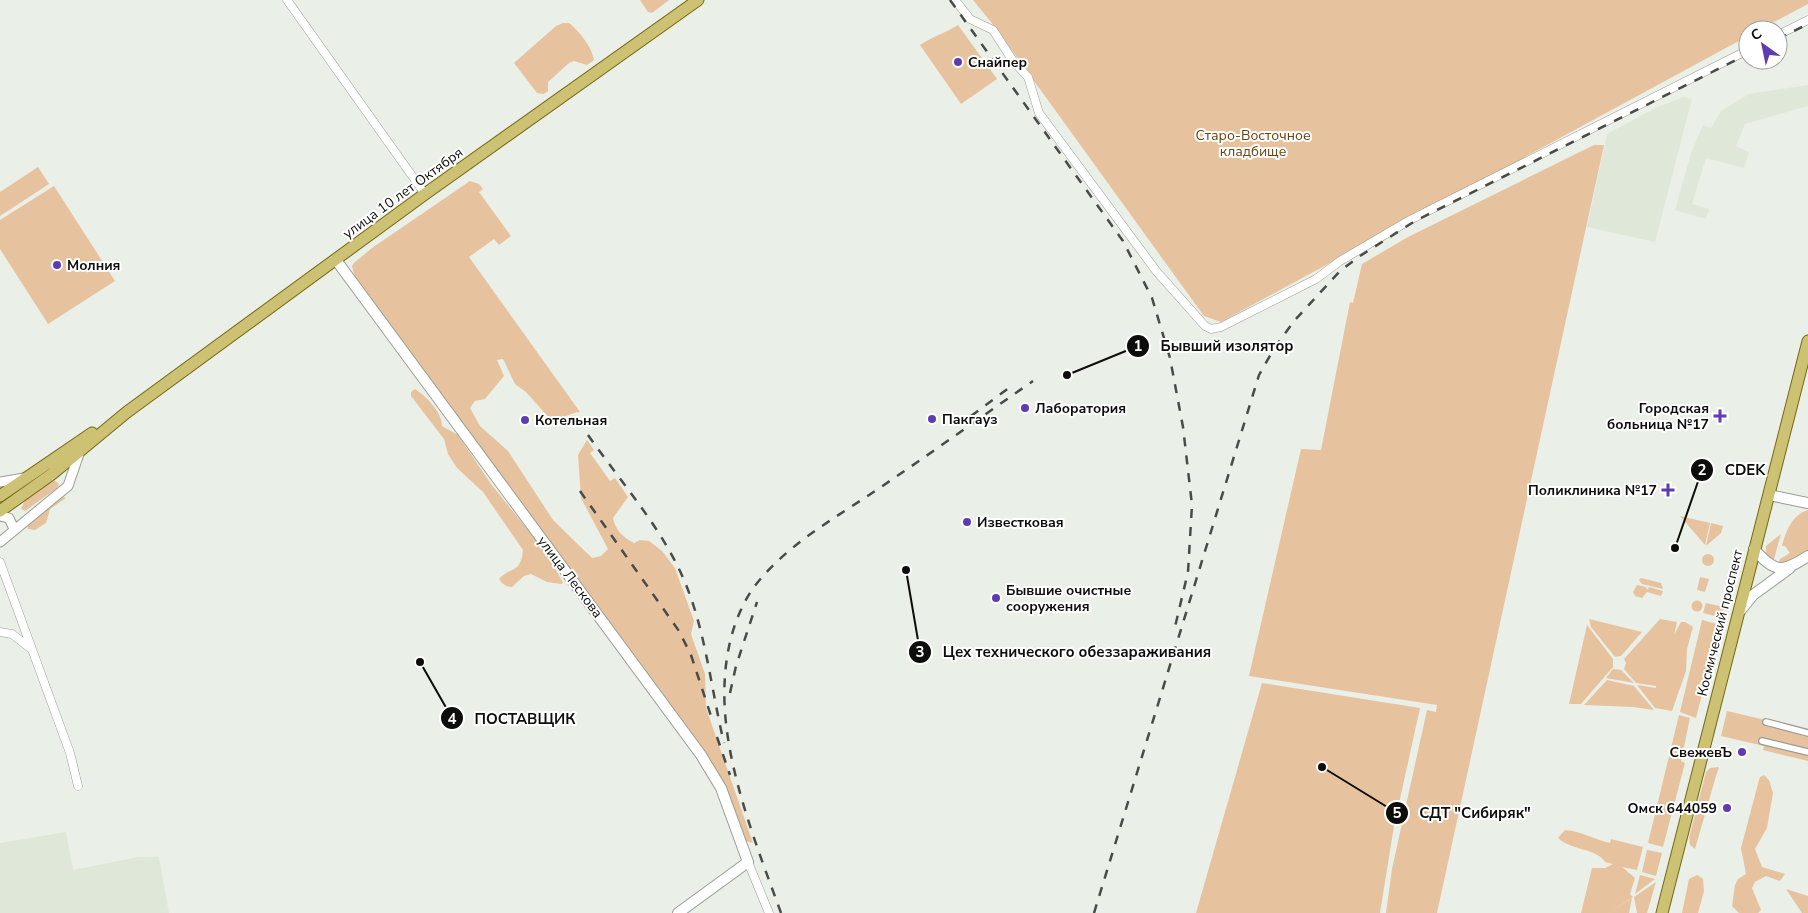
<svg xmlns="http://www.w3.org/2000/svg" width="1808" height="913" font-family="'Nunito Sans',sans-serif">
	<style>
		.built { fill: #dfe8d8 }
		.green { fill: #e6c39e }
		.lines { fill: none; stroke-linecap: round; stroke-linejoin: round }
		.pedestrian-casing { stroke: #989d95; stroke-width: 8 }
		.minor-casing { stroke: #989d95; stroke-width: 9 }
		.tertiary-casing { stroke: #989d95; stroke-width: 11 }
		.secondary-casing { stroke: #989d95; stroke-width: 12 }
		.primary-casing { stroke: #746813; stroke-width: 13 }
		.pedestrian { stroke: #fff; stroke-width: 5.5 }
		.minor { stroke: #fff; stroke-width: 8 }
		.tertiary { stroke: #fff; stroke-width: 9 }
		.secondary { stroke: #fff; stroke-width: 10 }
		.primary { stroke: #cdc174; stroke-width: 11 }
		.rail { stroke: #494b48; stroke-width: 2.5; stroke-dasharray: 9 9; stroke-linecap: butt }
		.poi-dot { fill: #5e3bb3; stroke: #fff; stroke-width: 2 }
		.labels { text-anchor: middle; dominant-baseline: central; stroke-width: 4; stroke-linejoin: round; paint-order: stroke }
		.poi-label { font-size: 14px; font-weight: bold; fill: #0d0e0c; stroke: #fff; text-anchor: start }
		.park-label { font-size: 14px; fill: #684211; stroke: #fff }
		.street-label { font-size: 14px; fill: #0d0e0c; stroke: #fff }
		.leader { fill: none; stroke: #0d0e0c; stroke-width: 2 }
		.callout-dot { fill: #0d0e0c; stroke: #fff; stroke-width: 2 }
		.mark-label { font-size: 15px; text-anchor: middle; font-weight: bold; fill: #fff }
		.callout-label { font-size: 15px; text-anchor: middle; font-weight: bold; fill: #0d0e0c; stroke: #fff; stroke-width: 4; stroke-linejoin: round; paint-order: stroke }
	</style>
	<rect width="100%" height="100%" fill="#eaefe7"/>
	<path class="built" d="M 1808,85 L 1808,106 L 1745,124 L 1736,146 L 1749,152 L 1744,168 L 1706,158 L 1692,204 L 1709,209 L 1706,219 L 1675,210 L 1691,153 L 1703,125 L 1711,128 L 1721,111 L 1749,94 Z
		M 1684,97 L 1692,99 L 1655,242 L 1587,227 L 1607,134 L 1655,108 Z
		M 66,832 L 73,870 L 138,857 L 159,857 L 169,913 L 0,913 L 0,843 Z"/>
	<path class="green" d="M 640,0 L 669,0 L 652,13 L 648,12 Z
		M 973,0 L 1808,0 L 1808,4 L 1759,30 L 1748,30 L 1748,36 L 1221,322 L 1204,316 L 995,27 Z
		M 563,23 L 569,23 C 579,31 592,47 594,60 L 587,65 L 574,61 L 569,63 L 548,82 L 548,91 L 544,94 L 537,93 L 514,63 L 556,26 Z
		M 958,25 L 997,79 L 961,104 L 920,45 C 933,36 946,33 958,25 Z
		M 1594,145 L 1604,145 L 1437,913 L 1386,913 L 1392,869 L 1427,710 L 1436,712 L 1437,705 L 1249,676 L 1301,449 L 1321,450 L 1350,302 L 1353,303 L 1362,264 L 1408,237 Z
		M 38,167 L 49,184 L 0,216 L 0,192 Z
		M 470,181 L 479,184 L 483,189 L 479,192 L 511,236 L 499,245 L 494,239 L 469,257 L 580,412 C 569,413 561,420 550,419 L 526,392 L 515,384 L 503,359 L 497,360 L 504,376 L 485,399 L 475,401 L 470,408 L 480,426 L 508,451 L 553,520 L 592,558 L 601,556 L 608,549 L 581,498 L 578,455 L 587,440 L 594,450 L 590,453 L 610,481 L 615,478 L 628,497 L 613,518 C 615,529 623,538 634,543 L 640,540 L 649,541 L 662,551 L 675,568 L 694,621 L 691,634 L 705,674 L 706,708 L 753,843 L 746,841 L 742,836 L 720,781 L 356,281 L 352,266 L 354,263 L 372,248 Z
		M 54,186 L 115,281 L 48,324 L 0,249 L 0,220 Z
		M 415,389 C 426,396 442,412 442,426 L 458,435 L 491,484 L 550,558 L 563,583 L 561,584 L 547,582 L 531,574 L 524,576 L 512,587 C 506,587 502,584 499,579 C 511,566 521,574 523,550 L 483,492 L 457,468 L 448,454 L 444,439 L 411,396 L 411,392 Z
		M 54,480 L 59,484 L 57,488 L 25,511 L 21,509 L 25,500 Z
		M 63,497 L 66,498 L 50,509 L 46,523 L 35,530 L 28,529 L 27,523 Z
		M 1808,510 L 1808,551 L 1790,563 L 1778,565 L 1780,559 L 1790,553 L 1785,546 L 1782,546 C 1786,531 1792,515 1808,510 Z
		M 1680,516 L 1710,523 L 1705,545 Z
		M 1711,523 L 1723,526 L 1721,533 L 1706,546 Z
		M 1781,534 L 1774,559 L 1769,561 L 1766,554 L 1766,546 Z
		M1702 560a6 6 0 1 1 12 0a6 6 0 1 1-12 0Z
		M 1700,577 L 1709,579 L 1705,592 L 1697,590 Z
		M 1641,578 L 1661,583 L 1663,589 L 1642,584 L 1639,580 Z
		M 1637,585 L 1646,587 L 1647,590 L 1649,587 L 1663,591 L 1661,596 L 1647,592 L 1642,598 L 1635,596 L 1633,592 Z
		M1691.5 606a5.5 5.5 0 1 1 11 0a5.5 5.5 0 1 1-11 0Z
		M 1706,603 L 1724,607 L 1722,618 L 1703,613 Z
		M 1589,619 L 1642,632 L 1621,656 L 1615,657 L 1591,627 Z
		M 1660,619 L 1677,622 L 1674,635 L 1681,622 L 1685,622 L 1693,627 L 1687,649 L 1686,671 L 1672,711 L 1655,708 L 1637,685 L 1656,688 L 1656,686 L 1636,683 L 1624,669 L 1626,663 L 1624,659 Z
		M 1702,620 L 1720,625 L 1696,718 L 1680,712 Z
		M 1587,625 L 1613,659 L 1613,667 L 1581,704 L 1569,704 Z
		M 1613,669 L 1621,670 L 1634,683 L 1606,678 Z
		M 1607,680 L 1634,686 L 1654,710 L 1633,707 L 1584,705 Z
		M 1262,683 L 1420,708 L 1394,826 L 1380,913 L 1196,913 Z
		M 1727,711 L 1808,730 L 1808,761 L 1763,750 L 1764,746 L 1721,736 Z
		M 1679,715 L 1690,718 L 1681,761 L 1685,763 L 1663,847 L 1648,843 Z
		M 1719,767 L 1716,776 L 1695,849 L 1690,845 L 1689,838 L 1706,772 L 1710,768 Z
		M 1764,775 L 1769,780 L 1773,793 L 1767,828 L 1755,849 L 1762,867 L 1785,874 L 1780,881 L 1766,876 L 1755,882 L 1752,888 L 1761,910 L 1758,913 L 1739,913 L 1732,906 L 1735,885 L 1738,879 L 1746,874 L 1741,848 L 1759,780 L 1760,777 Z
		M 1565,830 C 1581,831 1595,840 1610,843 L 1611,839 L 1643,847 L 1637,870 L 1622,867 L 1635,878 L 1630,894 L 1633,897 L 1609,913 L 1581,913 L 1592,868 L 1605,868 L 1613,864 L 1605,862 C 1597,848 1572,851 1558,838 Z
		M 1647,850 L 1662,853 L 1656,876 L 1642,872 Z
		M 1640,875 L 1655,879 L 1635,894 Z
		M 1697,875 L 1703,879 L 1704,891 L 1698,913 L 1682,913 L 1689,879 Z
		M 1656,882 L 1647,913 L 1637,913 L 1634,897 Z
		M 1786,889 L 1808,896 L 1808,913 L 1802,913 Z
		M 1632,898 L 1629,913 L 1609,913 Z"/>
	<g class="lines">
		<g class="pedestrian-casing">
			<path id="pedestrian" d="M 1766,722 L 1808,733
				M 1762,741 L 1808,752"/>
		</g>
		<g class="minor-casing">
			<path id="minor" d="M 287,0 L 425,194
				M 955,0 L 970,19 L 993,30 L 1013,61 L 1028,77 L 1039,113 L 1157,272 L 1205,326 L 1211,329 L 1221,327 L 1316,279 L 1340,261 L 1410,220 L 1748,50
				M 1778,35 L 1808,20
				M 0,562 L 70,753 L 78,786
				M 0,632 L 12,634 L 30,648
				M 748,862 L 769,913"/>
		</g>
		<g class="tertiary-casing">
			<path id="tertiary" d="M 0,482 L 24,478
				M 0,516 L 9,518 L 14,529
				M 0,542 L 68,486 L 80,451"/>
		</g>
		<g class="secondary-casing">
			<path id="secondary" d="M 336,260 L 701,755 L 721,788 L 748,862 L 678,913
				M 1769,495 L 1808,503
				M 1754,549 C 1775,573 1782,573 1808,556
				M 1740,611 L 1753,595 L 1790,568"/>
		</g>
		<g class="primary-casing">
			<path id="primary" d="M 0,496 L 92,433
				M 0,511 L 52,474 L 127,412 L 425,194 L 698,0
				M 1662,913 L 1808,341"/>
		</g>
		<use href="#pedestrian" class="pedestrian"/>
		<use href="#minor" class="minor"/>
		<use href="#tertiary" class="tertiary"/>
		<use href="#secondary" class="secondary"/>
		<use href="#primary" class="primary"/>
		<path class="rail" d="M 950,0 L 1123,241 L 1152,298 L 1170,358 L 1183,427 L 1192,505 L 1188,572 L 1174,631
			M 1778,39 L 1808,24
			M 971,416 L 1010,387
			M 588,435 C 618,478 655,520 678,567 C 705,621 710,685 724,743
			M 580,491 L 679,631 L 691,655 L 711,716
			M 730,693 L 736,666 L 757,602
			M 717,737 L 730,775
			M 781,913 C 755,841 719,753 725,676 C 727,645 736,612 754,587 C 787,544 834,519 878,489 C 930,454 981,417 1033,381
			M 1094,913 L 1259,375 L 1275,347 L 1295,320 L 1340,271 L 1360,256 L 1415,221 L 1748,54"/>
	</g>
	<g class="poi-dot">
		<circle cx="958" cy="62" r="5"/>
		<circle cx="57" cy="265" r="5"/>
		<circle cx="1025" cy="408" r="5"/>
		<path d="M1717.5 408.5h5v5h5v5h-5v5h-5v-5h-5v-5h5z"/>
		<circle cx="932" cy="419" r="5"/>
		<circle cx="525" cy="420" r="5"/>
		<path d="M1665.5 482.5h5v5h5v5h-5v5h-5v-5h-5v-5h5z"/>
		<circle cx="967" cy="522" r="5"/>
		<circle cx="996" cy="598" r="5"/>
		<circle cx="1742" cy="752" r="5"/>
		<circle cx="1727" cy="808" r="5"/>
	</g>
	<g class="labels">
		<g class="poi-label">
			<text x="968" y="62">Снайпер</text>
			<text x="67" y="265">Молния</text>
			<text x="1035" y="408">Лаборатория</text>
			<text x="1709" y="408" text-anchor="end">Городская<tspan x="1709" dy="16">больница №17</tspan></text>
			<text x="942" y="419">Пакгауз</text>
			<text x="535" y="420">Котельная</text>
			<text x="1657" y="490" text-anchor="end">Поликлиника №17</text>
			<text x="977" y="522">Известковая</text>
			<text x="1006" y="590">Бывшие очистные<tspan x="1006" dy="16">сооружения</tspan></text>
			<text x="1732" y="752" text-anchor="end">СвежевЪ</text>
			<text x="1717" y="808" text-anchor="end">Омск 644059</text>
		</g>
		<g class="park-label">
			<text x="1253" y="135">Старо-Восточное<tspan x="1253" dy="16">кладбище</tspan></text>
		</g>
		<g class="street-label">
			<text transform="translate(403 193) rotate(-36)">улица 10 лет Октября</text>
			<text transform="translate(570 577) rotate(53)">улица Лескова</text>
			<text transform="translate(1720 623) rotate(-76)">Космический проспект</text>
		</g>
	</g>
	<path class="leader" d="M1067 375L1138 346M1675 548L1702 470M906 570L920 652M420 662L452 718M1322 767L1397 813"/>
	<g class="callout-dot">
		<circle cx="1067" cy="375" r="5"/>
		<circle cx="1675" cy="548" r="5"/>
		<circle cx="906" cy="570" r="5"/>
		<circle cx="420" cy="662" r="5"/>
		<circle cx="1322" cy="767" r="5"/>
		<circle cx="1138" cy="346" r="12"/>
		<circle cx="1702" cy="470" r="12"/>
		<circle cx="920" cy="652" r="12"/>
		<circle cx="452" cy="718" r="12"/>
		<circle cx="1397" cy="813" r="12"/>
	</g>
	<g class="mark-label">
		<text x="1138" y="351">1</text>
		<text x="1702" y="475">2</text>
		<text x="920" y="657">3</text>
		<text x="452" y="724">4</text>
		<text x="1397" y="818">5</text>
	</g>
	<g class="callout-label">
		<text x="1227" y="351">Бывший изолятор</text>
		<text x="1745" y="475">CDEK</text>
		<text x="1077" y="657">Цех технического обеззараживания</text>
		<text x="525" y="724">ПОСТАВЩИК</text>
		<text x="1475" y="818">СДТ "Сибиряк"</text>
	</g>
	<g transform="translate(1763 45) rotate(327)"><circle r="24" fill="#ffffff" stroke="#9e9f9e"/>
	<path d="M0-4L9 19L0 12L-9 19Z" fill="#5e3bb3"/>
	<text y="-8" font-size="14" font-weight="bold" text-anchor="middle" fill="#0d0e0c">С</text>
	</g>
</svg>
